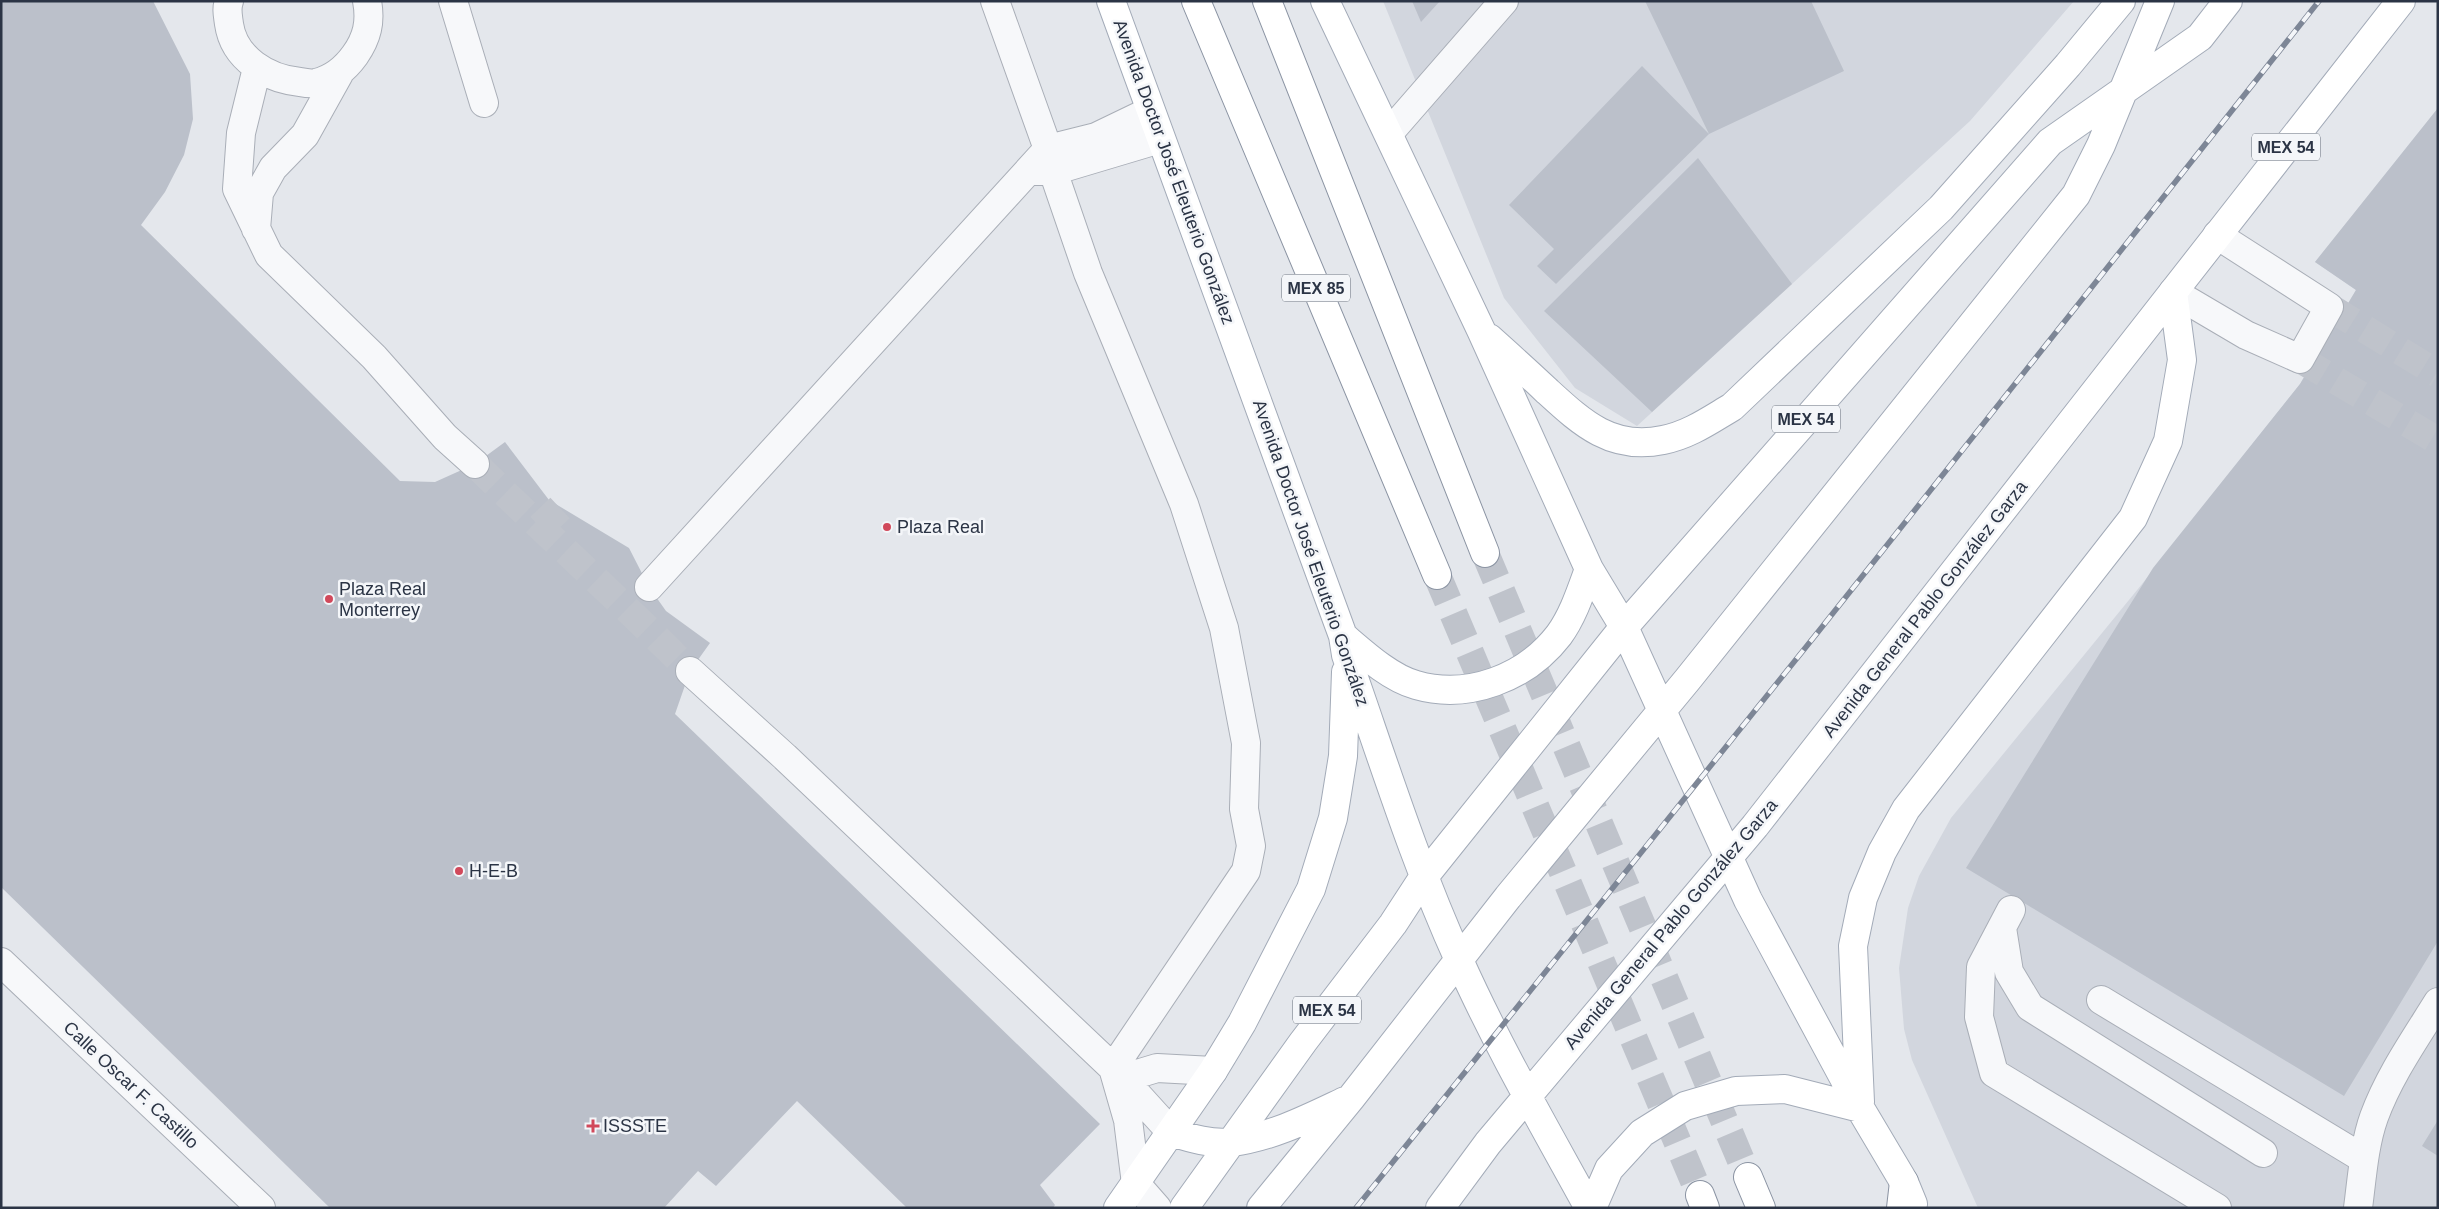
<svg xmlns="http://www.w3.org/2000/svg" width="2439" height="1209" font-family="Helvetica,sans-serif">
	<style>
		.built { fill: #d2d6de }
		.building { fill: #bbc0ca }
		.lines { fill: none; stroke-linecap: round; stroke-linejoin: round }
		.minor-tunnel { stroke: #bfc3cb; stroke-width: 28; stroke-dasharray: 28 14; stroke-linecap: butt }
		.highway-tunnel { stroke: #bfc3cb; stroke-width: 28; stroke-dasharray: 28 14; stroke-linecap: butt }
		.minor-casing { stroke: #a9aeb7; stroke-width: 30 }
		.major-casing { stroke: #a3abb8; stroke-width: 30 }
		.highway-casing { stroke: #8b94a3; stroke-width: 30 }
		.minor { stroke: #f7f8fa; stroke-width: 28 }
		.major { stroke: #fff; stroke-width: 28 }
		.highway { stroke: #fff; stroke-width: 28 }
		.rail-casing { stroke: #7d8696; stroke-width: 5.5 }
		.rail { stroke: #f4f6f9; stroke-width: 4; stroke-dasharray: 11; stroke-linecap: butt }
		.poi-dot { fill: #d1495b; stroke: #f4f6f9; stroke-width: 2 }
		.labels { text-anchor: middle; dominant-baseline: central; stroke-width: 5; stroke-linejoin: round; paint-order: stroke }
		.shield { fill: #f4f6f9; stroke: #676e7b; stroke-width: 1 }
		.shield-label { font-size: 16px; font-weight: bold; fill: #2b3445 }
		.street-label { font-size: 18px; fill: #2b3445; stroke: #f4f6f9 }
		.poi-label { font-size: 18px; fill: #2b3445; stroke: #f4f6f9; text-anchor: start }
	</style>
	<rect width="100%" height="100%" fill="#e4e7ec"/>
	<path class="built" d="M 1383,1 L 2074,1 L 1970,121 L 1637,426 L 1575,388 L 1504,298 Z
		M 2438,108 L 2438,1208 L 1978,1208 L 1912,1060 L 1904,1029 L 1899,968 L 1908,908 L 1919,876 L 1951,818 L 2142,584 L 2300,384 L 2356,290 L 2315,262 Z"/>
	<path class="building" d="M 1,1 L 153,1 L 190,74 L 193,119 L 184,155 L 165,192 L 141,225 L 400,481 L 435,482 L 475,464 L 505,442 L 549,500 L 629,548 L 649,587 L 666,611 L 710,643 L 690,671 L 675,714 L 1100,1124 L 1040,1185 L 1055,1205 L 1053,1208 L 907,1208 L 797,1101 L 716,1186 L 698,1171 L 664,1208 L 330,1208 L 1,887 Z
		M 1412,1 L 1440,1 L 1421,22 Z
		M 1645,1 L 1811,1 L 1844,71 L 1709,134 Z
		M 1642,66 L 1709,134 L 1556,284 L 1537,266 L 1554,249 L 1509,205 Z
		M 2438,108 L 2438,941 L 2344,1096 L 1966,868 L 2153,568 L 2300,384 L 2356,290 L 2315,262 Z
		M 1698,158 L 1792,284 L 1652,412 L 1544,311 Z
		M 2438,1120 L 2438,1156 L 2422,1146 Z"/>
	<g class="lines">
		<path class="minor-tunnel" d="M 2329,307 L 2438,374
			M 2300,359 L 2438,441
			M 475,464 C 546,534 620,600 690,671
			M 540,527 L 560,508"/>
		<path class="highway-tunnel" d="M 1485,553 L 1748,1177
			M 1437,575 L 1700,1195"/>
		<g class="minor-casing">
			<path id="minor" d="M 229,1 C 226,9 228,16 229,24 C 234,59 268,79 300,82 C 305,83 311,84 316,83 C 333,79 345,69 355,55 C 367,38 371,22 367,1
				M 453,1 L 484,103
				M 995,1 L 1048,149 L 1053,171 L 1088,273 L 1184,504 L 1224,628 L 1246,743 L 1244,809 L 1251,846 L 1246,871 L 1113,1068 L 1128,1120 L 1136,1184 L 1157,1208
				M 257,68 L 241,133 L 237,189 L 269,255 L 374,357 L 445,437 L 475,464
				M 1389,133 L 1504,1
				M 1034,171 L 1053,171 L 1160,139
				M 256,229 L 259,193 L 273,168 L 305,135 L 339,74
				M 2173,292 L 2246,335 L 2300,359 L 2329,307 L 2217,235
				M 649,587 L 1048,149 L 1096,137 L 1150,111
				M 690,671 L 785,757 L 1113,1068 L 1171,1132
				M 2011,910 L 1981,967 L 1979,1017 L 1994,1073 L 2217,1208
				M 2002,928 L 2009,972 L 2030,1007 L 2263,1153
				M 1,962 L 261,1208
				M 2101,1000 L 2364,1159
				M 1124,1078 L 1157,1068 L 1213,1071
				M 2358,1208 C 2362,1178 2364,1145 2374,1117 C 2389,1076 2415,1039 2438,1002"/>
		</g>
		<g class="major-casing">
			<path id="major" d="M 1111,1 L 1343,636 L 1346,655 C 1382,757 1414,861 1459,960 C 1497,1045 1544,1126 1589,1208
				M 1325,1 L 1481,330 L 1589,569 L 1624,627 L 1748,900 L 1860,1108 L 1904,1182 L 1913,1204
				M 1489,338 C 1508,355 1527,372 1546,390 C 1581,422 1611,451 1663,440 C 1689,435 1710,420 1732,407 L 1941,208 L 2068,65 L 2121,1
				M 1343,636 C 1363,653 1390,678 1416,685 C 1468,700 1526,678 1559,635 C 1573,616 1581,591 1589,569
				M 1860,1102 L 1853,946 L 1863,898 L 1882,852 L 1906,809 L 2133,518 L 2168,441 L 2182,360 L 2173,292
				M 1171,1132 C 1190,1138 1213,1145 1232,1142 C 1272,1137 1309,1118 1345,1101
				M 1118,1208 L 1213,1071 L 1242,1023 L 1311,889 L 1333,818 L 1343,756 L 1346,672
				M 1184,1208 L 1303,1042 L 1393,924 L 1423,878 L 1624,627 L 2050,142 L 2200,37 L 2228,1
				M 1261,1208 L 1351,1098 L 1508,897 L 1688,679 L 2076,195 L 2101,145 L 2160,1
				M 1440,1208 L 1488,1143 L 1755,826 L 2401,1
				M 1592,1208 L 1609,1169 L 1642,1133 L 1685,1106 L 1736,1091 L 1785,1089 L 1860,1108"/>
		</g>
		<g class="highway-casing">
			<path id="highway" d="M 1196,1 L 1437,575
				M 1267,1 L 1485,553
				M 1748,1177 L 1761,1208
				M 1700,1195 L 1705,1208
				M 1901,1208 L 1904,1182"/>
		</g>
		<use href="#minor" class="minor"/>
		<use href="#major" class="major"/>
		<use href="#highway" class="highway"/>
		<g class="rail-casing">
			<path id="rail" d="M 1356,1208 L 1818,632 L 2319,1"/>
		</g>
		<use href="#rail" class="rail"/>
	</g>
	<g class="poi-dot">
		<circle cx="887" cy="527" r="5"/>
		<circle cx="329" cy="599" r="5"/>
		<circle cx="459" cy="871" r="5"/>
		<path d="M590.5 1118.5h5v5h5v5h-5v5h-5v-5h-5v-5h5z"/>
	</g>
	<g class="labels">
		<g class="shield">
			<rect x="2252" y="133.5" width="68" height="27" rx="4"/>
			<rect x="1282" y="274.5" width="68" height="27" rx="4"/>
			<rect x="1772" y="405.5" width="68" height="27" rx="4"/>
			<rect x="1293" y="996.5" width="68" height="27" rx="4"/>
		</g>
		<g class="shield-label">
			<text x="2286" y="147">MEX 54</text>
			<text x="1316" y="288">MEX 85</text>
			<text x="1806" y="419">MEX 54</text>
			<text x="1327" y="1010">MEX 54</text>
		</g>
		<g class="street-label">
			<text transform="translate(1174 172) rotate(70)">Avenida Doctor José Eleuterio González</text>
			<text transform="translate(1311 553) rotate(71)">Avenida Doctor José Eleuterio González</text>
			<text transform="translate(1925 609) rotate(-52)">Avenida General Pablo González Garza</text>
			<text transform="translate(1671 924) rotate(-50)">Avenida General Pablo González Garza</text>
			<text transform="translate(131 1085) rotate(43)">Calle Oscar F. Castillo</text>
		</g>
		<g class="poi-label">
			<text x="897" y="527">Plaza Real</text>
			<text x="339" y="589">Plaza Real<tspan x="339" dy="21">Monterrey</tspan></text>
			<text x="469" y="871">H-E-B</text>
			<text x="603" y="1126">ISSSTE</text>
		</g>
	</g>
	<rect width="2439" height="1209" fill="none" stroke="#2b3445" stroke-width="5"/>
</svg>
